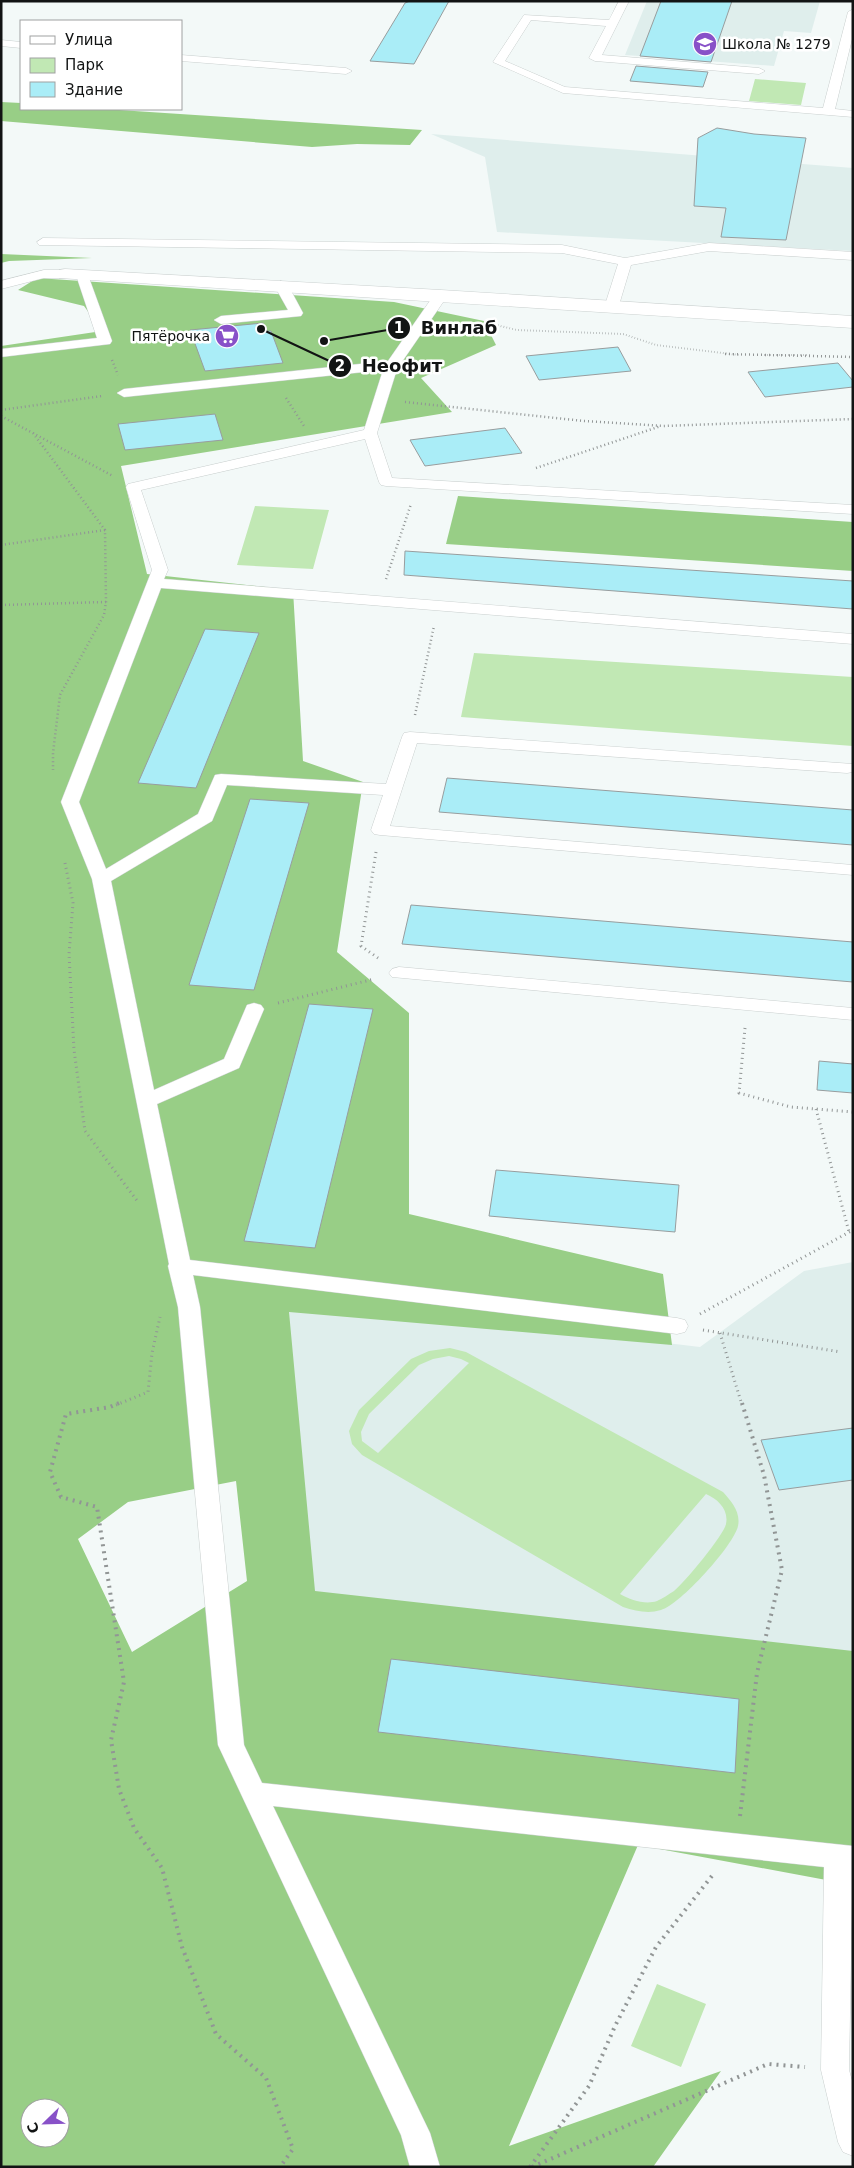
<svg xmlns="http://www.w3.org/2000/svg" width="854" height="2168" font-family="'DejaVu Sans',sans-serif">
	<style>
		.built { fill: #dfeeec }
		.green { fill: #c1e8b4; fill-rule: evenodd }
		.forest { fill: #98ce86; fill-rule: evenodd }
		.building { fill: #aaedf7; stroke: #989d9e }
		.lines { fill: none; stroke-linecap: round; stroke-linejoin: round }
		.service-casing { stroke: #c9cfce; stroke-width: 1 }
		.minor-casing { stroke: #c9cfce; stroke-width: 1 }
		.path-far3 { stroke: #919595; stroke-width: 2; stroke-dasharray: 0.5 2.5; stroke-linecap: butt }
		.path-far2 { stroke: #919595; stroke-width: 2.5; stroke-dasharray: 1 3; stroke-linecap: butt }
		.path-far1 { stroke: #919595; stroke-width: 3; stroke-dasharray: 1 4; stroke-linecap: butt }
		.path { stroke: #919595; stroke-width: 4; stroke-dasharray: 2 5; stroke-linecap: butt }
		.service { fill: #fff; fill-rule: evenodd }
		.minor { fill: #fff; fill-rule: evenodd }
		.labels { text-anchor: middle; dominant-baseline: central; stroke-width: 5; stroke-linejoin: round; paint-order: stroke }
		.far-poi-label { font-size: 14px; fill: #121414; stroke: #fff; text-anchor: start }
		.leader { fill: none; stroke: #121414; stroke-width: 2 }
		.callout-dot { fill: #121414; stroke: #fff; stroke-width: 2 }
		.mark-label { font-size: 15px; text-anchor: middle; font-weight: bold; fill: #fff }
		.callout-label { font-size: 18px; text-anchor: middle; font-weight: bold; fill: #121414; stroke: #fff; stroke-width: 5; stroke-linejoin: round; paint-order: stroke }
	</style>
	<rect width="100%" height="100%" fill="#f3f9f8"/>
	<path class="built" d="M 647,1 L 820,1 L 811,33 L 784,31 L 774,66 L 625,55 Z
		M 431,134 L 853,168 L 853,251 L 497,232 L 485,157 Z
		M 853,1262 L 853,1686 L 297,1608 L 264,1295 L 700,1347 L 804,1271 Z"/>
	<path class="green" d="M 755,79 L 806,83 L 801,105 L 749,101 Z
		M 255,506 L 329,510 L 313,569 L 237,565 Z
		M 474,653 L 853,677 L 853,746 L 461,717 Z
		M 450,1348 L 466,1352 L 723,1492 C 731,1501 741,1512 738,1526 C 734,1545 680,1605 661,1610 C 648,1614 636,1611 623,1607 L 362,1455 L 352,1444 L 349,1431 L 359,1410 L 411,1359 L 429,1351 ZM 449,1356 L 461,1359 L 469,1363 L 378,1453 L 362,1441 L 361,1432 L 369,1414 L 419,1365 L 433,1359 ZM 706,1494 C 718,1499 729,1510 726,1524 C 724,1535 684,1583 674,1591 C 669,1594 662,1599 657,1601 C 645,1605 631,1600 620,1594 Z
		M 657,1984 L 706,2004 L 681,2067 L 631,2046 Z"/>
	<path class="forest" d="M 1,102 L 21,103 L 21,109 L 104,109 L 422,130 L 410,145 L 357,144 L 312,147 L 1,121 Z
		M 1,254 L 92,258 L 9,261 L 1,263 Z
		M 37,278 L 394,302 L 484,321 L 496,345 L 421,378 L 452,412 L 121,466 L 147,574 L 293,590 L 303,761 L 363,782 L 337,952 L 409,1013 L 409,1214 L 663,1274 L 672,1345 L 289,1312 L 315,1591 L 853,1651 L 853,1885 L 638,1845 L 509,2146 L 721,2071 L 653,2167 L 1,2167 L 1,346 L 102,331 L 84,306 L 18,290 ZM 236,1481 L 247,1581 L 132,1652 L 78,1539 L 128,1502 ZM 30,2108 L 60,2108 L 60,2138 L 30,2138 Z
		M 458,496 L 853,522 L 853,571 L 446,544 Z"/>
	<path class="building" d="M 410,1 L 449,1 L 414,64 L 370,61 L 405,3 Z
		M 661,1 L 732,1 L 711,62 L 640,56 Z
		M 636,66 L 708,72 L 703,87 L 630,81 Z
		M 717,128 L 754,134 L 806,138 L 786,240 L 721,237 L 726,208 L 694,206 L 698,138 Z
		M 263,323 L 267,331 L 271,331 L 283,363 L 205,371 L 190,330 Z
		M 618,347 L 631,371 L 539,380 L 526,356 Z
		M 838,363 L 853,381 L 853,387 L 765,397 L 748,372 Z
		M 215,414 L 223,440 L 125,450 L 118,424 Z
		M 505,428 L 522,453 L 425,466 L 410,440 Z
		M 405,551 L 853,581 L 853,609 L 404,575 Z
		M 205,629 L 259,633 L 196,788 L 138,783 Z
		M 447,778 L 853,810 L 853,845 L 439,812 Z
		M 250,799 L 309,803 L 254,990 L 189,985 Z
		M 411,905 L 853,942 L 853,982 L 402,944 Z
		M 309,1004 L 373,1009 L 315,1248 L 244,1241 Z
		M 819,1061 L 853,1064 L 853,1093 L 817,1090 Z
		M 496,1170 L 679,1185 L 675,1232 L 489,1216 Z
		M 853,1428 L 853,1480 L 779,1490 L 761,1440 Z
		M 391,1659 L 739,1699 L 735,1773 L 378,1732 Z"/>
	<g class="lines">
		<g class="service-casing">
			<path id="service" d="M 619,1 L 629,1 L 602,55 L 759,68 L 765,71 L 759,74 L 595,61 L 589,58 L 606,26 L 531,20 L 505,61 L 565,87 L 823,108 L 848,12 L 853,9 L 853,35 L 835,109 L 853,111 L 853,117 L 563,93 L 493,62 L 524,15 L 609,20 Z
				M 1,40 L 21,42 L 21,48 L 1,46 Z
				M 181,55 L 346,68 L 352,71 L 346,74 L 181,61 Z
				M 43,238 L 562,245 L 625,258 L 709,243 L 853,252 L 853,260 L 709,251 L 631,265 L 619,305 L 612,309 L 605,305 L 618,264 L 562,253 L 39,245 L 37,242 Z
				M 44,270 L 65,270 L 71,274 L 65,278 L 44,278 L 1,289 L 1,281 Z
				M 82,271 L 88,275 L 112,341 L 110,344 L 1,357 L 1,349 L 97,338 L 76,275 Z
				M 281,281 L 288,285 L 303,313 L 301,316 L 221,324 L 214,320 L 221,316 L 288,310 L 274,285 Z
				M 441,291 L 448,295 L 397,369 L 377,433 L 392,478 L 853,505 L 853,514 L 386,486 L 381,485 L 379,482 L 365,439 L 141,490 L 168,570 L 164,579 L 853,634 L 853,644 L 161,588 L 79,802 L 106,869 L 198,814 L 215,775 L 221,774 L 386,784 L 402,737 L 404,733 L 410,732 L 853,764 L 853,772 L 847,773 L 417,743 L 390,826 L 853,865 L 853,875 L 380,835 L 374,834 L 371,830 L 383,795 L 227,785 L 212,821 L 111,881 L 154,1090 L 224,1059 L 247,1005 L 254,1003 L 261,1005 L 264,1009 L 239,1068 L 157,1104 L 190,1260 L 677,1318 L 685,1320 L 688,1326 L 685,1332 L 677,1334 L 193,1275 L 200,1307 L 244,1745 L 262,1783 L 853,1846 L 849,2070 L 853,2084 L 853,2156 L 843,2152 L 838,2142 L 821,2070 L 824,1867 L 273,1806 L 430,2133 L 440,2167 L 410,2167 L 401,2135 L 218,1745 L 178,1307 L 168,1266 L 169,1264 L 92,879 L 61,802 L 152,570 L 126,487 L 128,484 L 364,430 L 383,370 L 124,397 L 117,393 L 124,389 L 388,361 L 436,292 Z
				M 399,967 L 853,1008 L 853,1020 L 392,977 L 389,973 L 392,969 Z"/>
		</g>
		<g class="minor-casing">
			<path id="minor" d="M 65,269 L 441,290 L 853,316 L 853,328 L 59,278 L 56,274 L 59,270 Z"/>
		</g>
		<path class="path-far3" d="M 492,324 L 517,330 L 623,334 L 656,345 L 739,355
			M 761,355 L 811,355"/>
		<path class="path-far2" d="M 725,354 L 853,357
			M 112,360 L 118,375
			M 286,398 L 304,426
			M 405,402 L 584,421 L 663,426 L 853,419
			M 1,410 L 102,396
			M 1,416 L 113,476
			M 33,433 L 105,530 L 106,602 L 104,615 L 60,695 L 53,753 L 53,770
			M 536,468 L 661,426
			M 1,545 L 105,530
			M 386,579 L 411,504
			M 1,605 L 106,602
			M 415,715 L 434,626"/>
		<path class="path-far1" d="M 376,852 L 361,946 L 378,958
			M 65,863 L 73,903 L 69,954 L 74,1050 L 85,1131 L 138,1202
			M 278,1003 L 374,979
			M 745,1028 L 739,1093 L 791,1107 L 853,1112
			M 816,1109 L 849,1232
			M 700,1314 L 853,1230
			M 703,1330 L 841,1352
			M 720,1333 L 742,1405
			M 116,1405 L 148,1392 L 152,1353 L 160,1317"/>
		<path class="path" d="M 119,1403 L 110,1407 L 66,1414 L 50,1472 L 61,1497 L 97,1507 L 124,1682 L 111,1740 L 119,1789 L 134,1828 L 162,1868 L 182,1947 L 216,2034 L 266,2078 L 293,2149 L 280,2167
			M 740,1816 L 757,1673 L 782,1570 L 764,1475 L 742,1403
			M 530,2167 L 589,2086 L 615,2026 L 656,1947 L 715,1872
			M 532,2167 L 768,2064 L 805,2067"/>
		<use href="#service" class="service"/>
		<use href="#minor" class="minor"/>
	</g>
	<defs>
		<g id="school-disc" transform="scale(1.25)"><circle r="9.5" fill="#8851c8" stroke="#fff"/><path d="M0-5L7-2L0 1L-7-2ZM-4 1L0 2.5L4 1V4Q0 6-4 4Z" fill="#fff"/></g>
		<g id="supermarket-disc" transform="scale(1.25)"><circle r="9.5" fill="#8851c8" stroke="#fff"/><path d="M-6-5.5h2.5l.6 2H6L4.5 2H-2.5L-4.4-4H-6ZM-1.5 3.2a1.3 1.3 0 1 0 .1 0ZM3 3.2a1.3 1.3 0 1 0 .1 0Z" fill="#fff"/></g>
	</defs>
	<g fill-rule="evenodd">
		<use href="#school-disc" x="705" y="44"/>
		<use href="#supermarket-disc" x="227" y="336"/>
	</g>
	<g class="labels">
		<g class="far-poi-label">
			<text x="722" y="44">Школа № 1279</text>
			<text x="210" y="336" text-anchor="end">Пятёрочка</text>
		</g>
	</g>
	<path class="leader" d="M324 341L399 328M261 329L340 366"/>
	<g class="callout-dot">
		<circle cx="324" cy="341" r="5"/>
		<circle cx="261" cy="329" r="5"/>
		<circle cx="399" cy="328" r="12"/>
		<circle cx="340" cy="366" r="12"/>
	</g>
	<g class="mark-label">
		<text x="399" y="333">1</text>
		<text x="340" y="371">2</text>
	</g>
	<g class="callout-label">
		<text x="459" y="334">Винлаб</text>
		<text x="402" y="372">Неофит</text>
	</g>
	<rect width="854" height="2168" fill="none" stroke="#121414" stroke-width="5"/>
	<rect x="20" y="20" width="162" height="90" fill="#ffffff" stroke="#a0a1a1"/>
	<rect x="30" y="36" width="25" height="8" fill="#ffffff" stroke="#a0a1a1"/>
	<text x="65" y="45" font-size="15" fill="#121414">Улица</text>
	<rect x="30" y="58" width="25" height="15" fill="#c1e8b4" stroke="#a0a1a1"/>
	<text x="65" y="70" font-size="15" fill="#121414">Парк</text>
	<rect x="30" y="82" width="25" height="15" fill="#aaedf7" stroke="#a0a1a1"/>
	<text x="65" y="95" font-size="15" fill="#121414">Здание</text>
	<g transform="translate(45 2123) rotate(247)"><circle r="24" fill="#ffffff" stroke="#a0a1a1"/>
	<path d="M0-4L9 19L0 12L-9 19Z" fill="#8851c8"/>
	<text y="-8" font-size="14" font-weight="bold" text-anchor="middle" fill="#121414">С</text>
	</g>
</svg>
